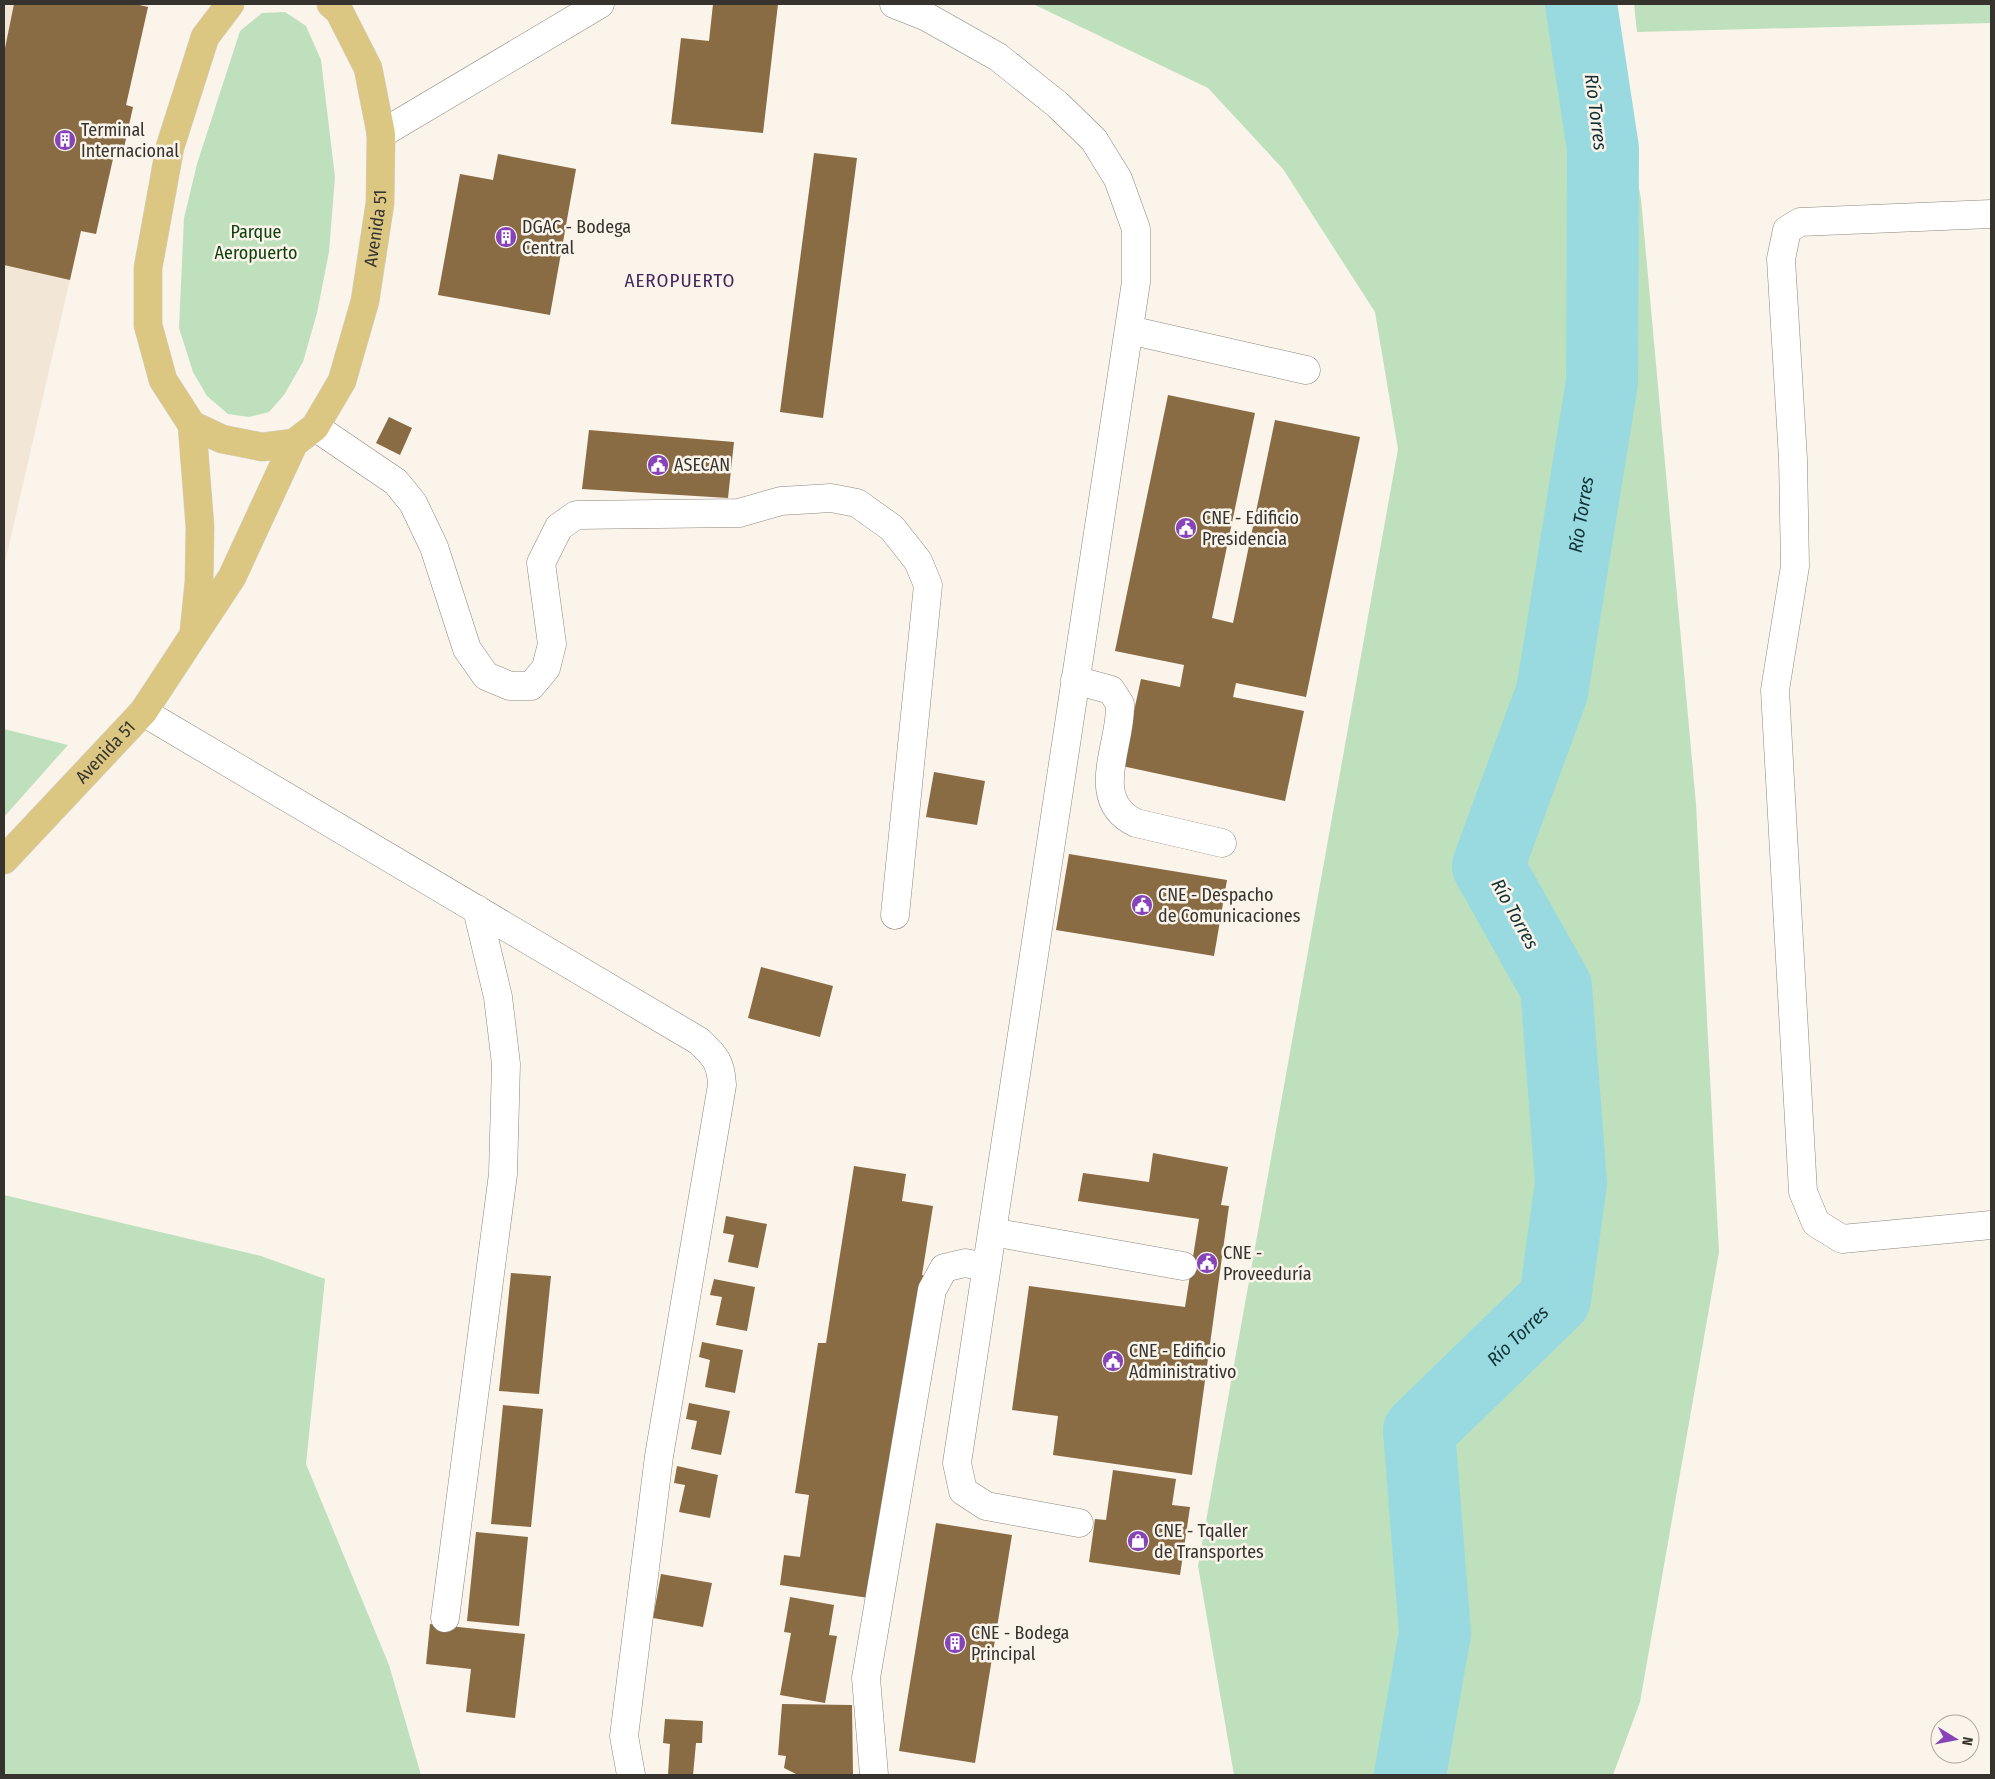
<svg xmlns="http://www.w3.org/2000/svg" width="1995" height="1779" font-family="'Fira Sans Condensed',sans-serif">
	<style>
		.built { fill: #f2e6d6 }
		.green { fill: #bfe0bd }
		.lines { fill: none; stroke-linecap: round; stroke-linejoin: round }
		.river { stroke: #99dae1; stroke-width: 72 }
		.building { fill: #896b44 }
		.minor-casing { stroke: #8d867d; stroke-width: 29 }
		.major-casing { stroke: #d3d2d1; stroke-width: 29 }
		.minor { stroke: #fff; stroke-width: 28 }
		.major { stroke: #dcc782; stroke-width: 28 }
		.labels { text-anchor: middle; dominant-baseline: central; stroke-width: 5; stroke-linejoin: round; paint-order: stroke }
		.poi-label { font-size: 18px; fill: #36332f; stroke: #fbf4ea; text-anchor: start }
		.street-label { font-size: 18px; fill: #36332f; stroke: #fbf4ea }
		.park-label { font-size: 18px; fill: #0c410e; stroke: #fbf4ea }
		.water-label { font-size: 19px; font-style: italic; fill: #103134; stroke: #fbf4ea }
		.neighbourhood-label { font-size: 19px; letter-spacing: 1px; fill: #45265e; stroke: #fbf4ea }
	</style>
	<rect width="100%" height="100%" fill="#fbf4ea"/>
	<path class="built" d="M 4,4 L 149,4 L 126,105 L 133,107 L 123,152 L 115,150 L 96,234 L 81,231 L 4,567 Z"/>
	<path class="green" d="M 1033,4 L 1606,4 L 1641,199 L 1696,804 L 1719,1252 L 1640,1702 L 1613,1775 L 1234,1775 L 1198,1566 L 1398,449 L 1375,312 L 1283,169 L 1208,88 Z
		M 1634,4 L 1991,4 L 1991,23 L 1637,32 Z
		M 285,12 L 306,26 L 321,60 L 335,177 L 329,252 L 317,313 L 303,362 L 284,395 L 269,412 L 249,417 L 228,414 L 207,396 L 193,372 L 179,328 L 184,218 L 197,164 L 240,31 L 262,13 Z
		M 4,729 L 68,745 L 4,817 Z
		M 4,1195 L 261,1256 L 325,1279 L 306,1464 L 389,1665 L 421,1775 L 4,1775 Z"/>
	<g class="lines">
		<path class="river" id="s1" d="M 1410,1775 L 1435,1633 L 1419,1431 L 1555,1299 L 1571,1183 L 1556,987 L 1488,866 L 1552,692 L 1602,382 L 1603,149 L 1581,4"/>
	</g>
	<path class="building" d="M 14,4 L 135,4 L 148,7 L 126,105 L 133,107 L 123,152 L 115,150 L 96,234 L 81,231 L 70,280 L 4,265 L 4,53 Z
		M 713,4 L 778,4 L 763,133 L 671,124 L 681,38 L 709,41 Z
		M 814,153 L 857,158 L 823,418 L 780,412 Z
		M 498,154 L 576,169 L 550,315 L 438,295 L 460,174 L 493,180 Z
		M 1168,395 L 1255,413 L 1212,618 L 1233,623 L 1275,420 L 1360,437 L 1306,697 L 1236,683 L 1233,697 L 1304,711 L 1285,801 L 1122,766 L 1141,679 L 1180,687 L 1184,665 L 1115,651 Z
		M 389,417 L 412,428 L 400,455 L 376,443 Z
		M 589,430 L 734,442 L 728,498 L 582,489 Z
		M 934,772 L 985,781 L 977,825 L 926,817 Z
		M 1069,854 L 1227,880 L 1214,956 L 1056,930 Z
		M 761,967 L 833,986 L 820,1037 L 748,1018 Z
		M 1153,1153 L 1228,1167 L 1221,1205 L 1229,1206 L 1192,1475 L 1053,1455 L 1058,1416 L 1012,1410 L 1029,1286 L 1185,1307 L 1199,1219 L 1078,1201 L 1083,1173 L 1149,1182 Z
		M 854,1166 L 906,1174 L 902,1201 L 933,1206 L 922,1275 L 926,1276 L 876,1599 L 780,1585 L 784,1555 L 800,1557 L 809,1495 L 795,1493 L 818,1343 L 826,1343 Z
		M 726,1216 L 767,1224 L 758,1268 L 728,1262 L 734,1235 L 723,1233 Z
		M 511,1273 L 551,1276 L 539,1394 L 499,1391 Z
		M 714,1279 L 755,1287 L 747,1331 L 716,1325 L 722,1297 L 710,1295 Z
		M 702,1342 L 743,1350 L 735,1393 L 705,1387 L 710,1360 L 699,1357 Z
		M 689,1403 L 730,1411 L 721,1455 L 691,1449 L 697,1421 L 686,1419 Z
		M 503,1405 L 543,1409 L 531,1527 L 491,1524 Z
		M 677,1466 L 718,1475 L 710,1518 L 679,1512 L 685,1485 L 674,1483 Z
		M 1113,1470 L 1176,1479 L 1172,1505 L 1190,1507 L 1180,1575 L 1089,1562 L 1095,1519 L 1106,1520 Z
		M 936,1523 L 1012,1535 L 975,1763 L 899,1751 Z
		M 476,1532 L 528,1537 L 519,1626 L 467,1621 Z
		M 661,1574 L 712,1583 L 703,1627 L 653,1618 Z
		M 790,1597 L 834,1605 L 829,1635 L 837,1636 L 825,1703 L 780,1695 L 791,1633 L 784,1632 Z
		M 430,1624 L 525,1634 L 515,1718 L 466,1712 L 471,1669 L 426,1664 Z
		M 782,1704 L 852,1705 L 853,1775 L 798,1775 L 784,1768 L 786,1756 L 778,1755 Z
		M 665,1719 L 703,1721 L 702,1743 L 696,1743 L 693,1775 L 668,1775 L 670,1744 L 663,1743 Z"/>
	<g class="lines">
		<g class="minor-casing">
			<path id="minor" d="M 894,4 L 927,17 L 998,57 L 1058,105 L 1094,140 L 1118,179 L 1136,229 L 1136,282 L 957,1463 L 963,1491 L 986,1506 L 1079,1523
				M 381,134 L 600,4
				M 1991,214 L 1800,222 L 1787,230 L 1781,259 L 1793,459 L 1795,566 L 1775,690 L 1803,1192 L 1816,1223 L 1842,1239 L 1991,1225
				M 1129,330 L 1306,370
				M 315,427 L 396,482 L 413,503 L 434,547 L 467,649 L 486,676 L 510,686 L 531,686 L 546,668 L 552,644 L 541,563 L 559,527 L 576,515 L 739,513 L 781,501 L 831,498 L 857,503 L 892,528 L 918,561 L 928,585 L 895,915
				M 1075,680 L 1111,690 L 1120,704 C 1122,744 1087,800 1136,823 L 1222,843
				M 143,712 L 699,1041 C 715,1056 721,1062 722,1085 L 659,1456 L 624,1736 L 631,1775
				M 992,1232 L 1183,1266
				M 445,1618 L 503,1174 L 506,1064 L 498,997 L 477,909
				M 874,1775 L 866,1678 L 932,1290 L 944,1268 L 965,1263 L 986,1267"/>
		</g>
		<g class="major-casing">
			<g id="major">
				<path d="M 230,4 L 205,37 L 170,147 L 148,268 L 148,325 L 163,380 L 192,425 L 222,439 L 262,447 L 294,443"/>
				<path d="M 192,425 L 200,527 L 199,582 L 194,631"/>
				<path id="s2" d="M 4,860 L 143,712 L 232,577 L 294,443 L 315,427 L 342,381 L 365,301 L 380,203 L 381,134 L 368,68 L 339,11 L 331,4"/>
			</g>
		</g>
		<use href="#minor" class="minor"/>
		<use href="#major" class="major"/>
	</g>
	<defs>
		<g id="building-disc" transform="scale(1.125)"><circle r="9.5" fill="#8744b9" stroke="#fbf4ea"/><path d="M-4-6H4V6H1V3H-1V6H-4ZM-2.5-4.3h1.7v1.8h-1.7ZM.8-4.3h1.7v1.8H.8ZM-2.5-1h1.7V.8h-1.7ZM.8-1h1.7V.8H.8Z" fill="#fff"/></g>
		<g id="civic-disc" transform="scale(1.125)"><circle r="9.5" fill="#8744b9" stroke="#fbf4ea"/><path d="M-.6-6.5H3V-4.5H.6V-3L4-1V1h2V6H-6V1h2V-1L-.6-3ZM-1.2 2.5V6h2.4V2.5Z" fill="#fff"/></g>
		<g id="shop-disc" transform="scale(1.125)"><circle r="9.5" fill="#8744b9" stroke="#fbf4ea"/><path d="M-5-2.5h2.3a2.7 3.5 0 0 1 5.4 0H5L5.5 6h-11ZM-1.5-2.5h3a1.5 2.3 0 0 0-3 0Z" fill="#fff"/></g>
	</defs>
	<g fill-rule="evenodd">
		<use href="#building-disc" x="65" y="140"/>
		<use href="#building-disc" x="506" y="237"/>
		<use href="#civic-disc" x="658" y="465"/>
		<use href="#civic-disc" x="1186" y="528"/>
		<use href="#civic-disc" x="1142" y="905"/>
		<use href="#civic-disc" x="1207" y="1263"/>
		<use href="#civic-disc" x="1113" y="1361"/>
		<use href="#shop-disc" x="1138" y="1541"/>
		<use href="#building-disc" x="955" y="1643"/>
	</g>
	<g class="labels">
		<g class="poi-label">
			<text x="81" y="130">Terminal<tspan x="81" dy="21">Internacional</tspan></text>
			<text x="522" y="227">DGAC - Bodega<tspan x="522" dy="21">Central</tspan></text>
			<text x="674" y="465">ASECAN</text>
			<text x="1202" y="518">CNE - Edificio<tspan x="1202" dy="21">Presidencia</tspan></text>
			<text x="1158" y="895">CNE - Despacho<tspan x="1158" dy="21">de Comunicaciones</tspan></text>
			<text x="1223" y="1253">CNE -<tspan x="1223" dy="21">Proveeduría</tspan></text>
			<text x="1129" y="1351">CNE - Edificio<tspan x="1129" dy="21">Administrativo</tspan></text>
			<text x="1154" y="1531">CNE - Tqaller<tspan x="1154" dy="21">de Transportes</tspan></text>
			<text x="971" y="1633">CNE - Bodega<tspan x="971" dy="21">Principal</tspan></text>
		</g>
		<g class="street-label">
			<text stroke="none"><textPath href="#s2" startOffset="749">Avenida 51</textPath></text>
			<text stroke="none"><textPath href="#s2" startOffset="148">Avenida 51</textPath></text>
		</g>
		<g class="park-label">
			<text x="256" y="232">Parque<tspan x="256" dy="21">Aeropuerto</tspan></text>
		</g>
		<g class="water-label">
			<text transform="translate(1596 112) rotate(83)">Río Torres</text>
			<text stroke="none"><textPath href="#s1" startOffset="1354">Río Torres</textPath></text>
			<text transform="translate(1515 914) rotate(61)">Río Torres</text>
			<text stroke="none"><textPath href="#s1" startOffset="484">Río Torres</textPath></text>
		</g>
		<g class="neighbourhood-label">
			<text x="680" y="280">AEROPUERTO</text>
		</g>
	</g>
	<rect width="1995" height="1779" fill="none" stroke="#36332f" stroke-width="10"/>
	<g transform="translate(1955 1739) rotate(100)"><circle r="24" fill="#fbf4ea" stroke="#aca79f"/>
	<path d="M0-4L9 19L0 12L-9 19Z" fill="#8744b9"/>
	<text y="-8" font-size="14" font-weight="bold" text-anchor="middle" fill="#36332f">N</text>
	</g>
</svg>
